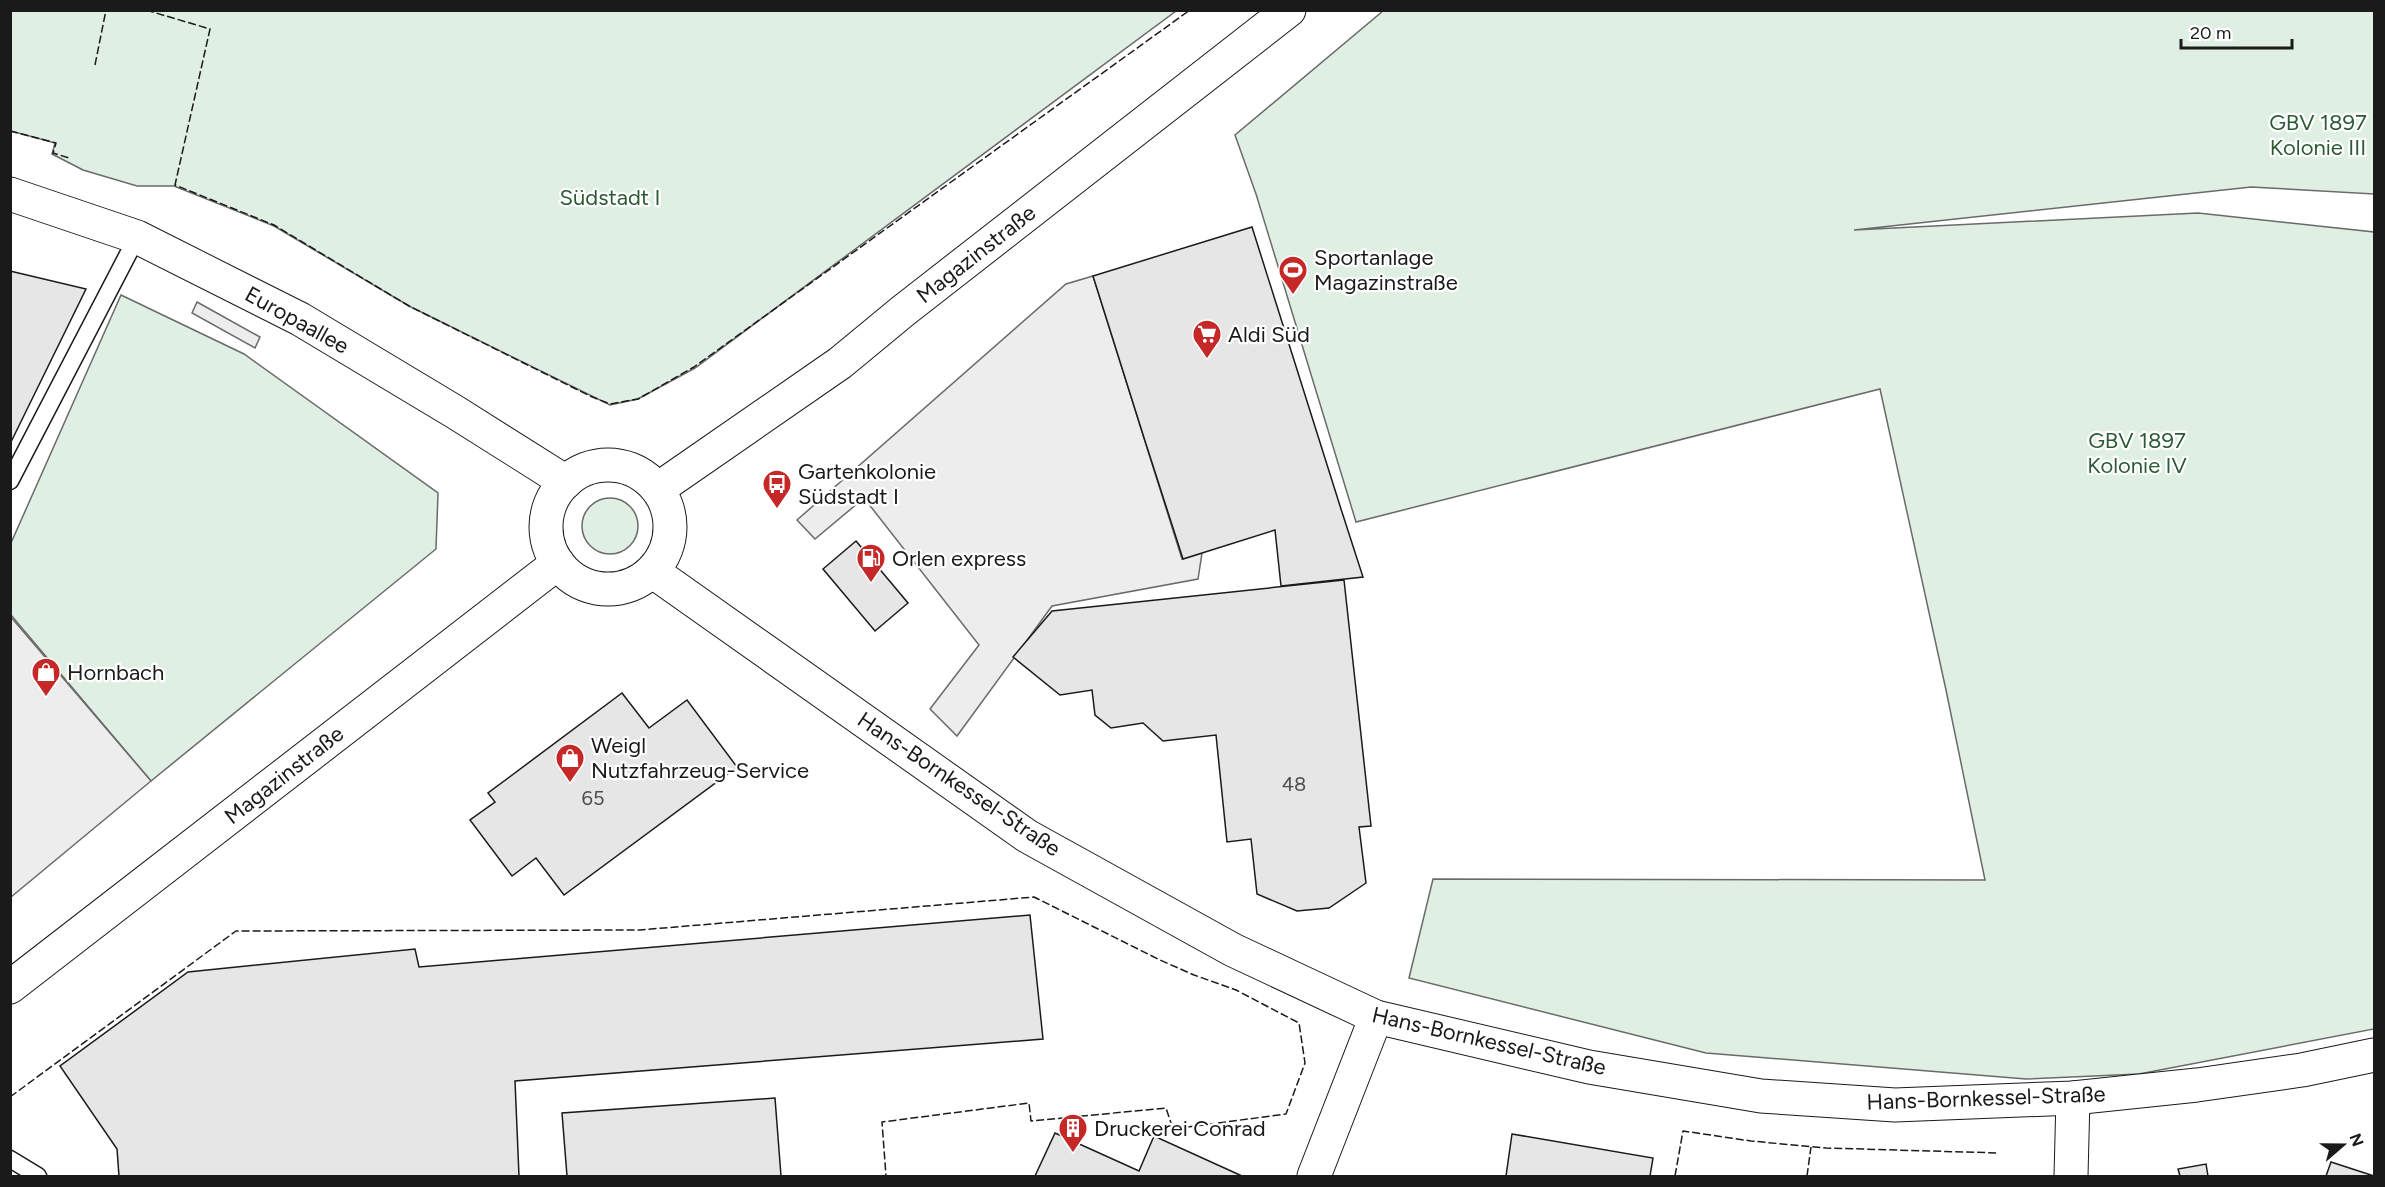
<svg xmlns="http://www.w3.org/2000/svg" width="2385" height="1187" font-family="Figtree,sans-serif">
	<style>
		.green { fill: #e0efe3; stroke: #6a6a6a; stroke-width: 1.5 }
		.parking { fill: #ededed; stroke: #6a6a6a; stroke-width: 1.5 }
		.building { fill: #e6e6e6; stroke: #1a1a1a; stroke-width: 1.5 }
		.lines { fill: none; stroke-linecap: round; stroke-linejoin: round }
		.service-casing { stroke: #1a1a1a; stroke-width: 19 }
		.minor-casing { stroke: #1a1a1a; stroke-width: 35 }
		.tertiary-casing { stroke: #1a1a1a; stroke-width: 35 }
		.service { stroke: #fff; stroke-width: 16 }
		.minor { stroke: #fff; stroke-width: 33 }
		.tertiary { stroke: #fff; stroke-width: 33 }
		.fence { stroke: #1a1a1a; stroke-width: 1.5; stroke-dasharray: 8 3; stroke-linecap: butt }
		.labels { text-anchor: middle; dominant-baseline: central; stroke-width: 4.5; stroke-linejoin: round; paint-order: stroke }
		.number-label { font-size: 20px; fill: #4d4d4d }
		.park-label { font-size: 22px; fill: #2b5a34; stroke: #fff }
		.street-label { font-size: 22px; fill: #1a1a1a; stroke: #fff }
		.poi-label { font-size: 22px; fill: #1a1a1a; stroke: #fff; text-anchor: start }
	</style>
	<rect width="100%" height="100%" fill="#fff"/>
	<path class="green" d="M 10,11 L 11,10 L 1176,11 L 695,368 L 638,399 L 610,405 L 409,306 L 274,226 L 174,186 L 137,186 L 83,170 L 52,154 L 55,143 L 11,131 Z
		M 1383,11 L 2374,11 L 2374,194 L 2251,187 L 1854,230 L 2198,213 L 2374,232 L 2374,1029 L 2139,1074 L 2026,1079 L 1706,1053 L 1409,978 L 1433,879 L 1985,880 L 1946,690 L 1880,389 L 1356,522 L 1256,194 L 1235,135 Z
		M 121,295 L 244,354 L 438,493 L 436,549 L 151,781 L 11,615 L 11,543 Z
		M582 526a28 28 0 1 1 56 0a28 28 0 1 1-56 0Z"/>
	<path class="parking" d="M 1093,276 L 1182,559 L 1202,553 L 1198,579 L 1052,606 L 957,736 L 930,709 L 979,645 L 864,498 L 815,539 L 797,520 L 1066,284 Z
		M 197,302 L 260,337 L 255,348 L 192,313 Z
		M 10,616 L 151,781 L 11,897 L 10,897 Z"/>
	<path class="building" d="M 1252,227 L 1341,509 L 1363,577 L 1281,586 L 1275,530 L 1183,559 L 1146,444 L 1093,276 Z
		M 10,271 L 86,289 L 10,444 Z
		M 856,541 L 908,603 L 875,631 L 823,569 Z
		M 1344,580 L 1371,826 L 1359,827 L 1366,883 L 1329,908 L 1297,911 L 1257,894 L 1251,839 L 1227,842 L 1216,735 L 1163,741 L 1143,723 L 1111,728 L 1095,715 L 1092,690 L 1060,695 L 1013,657 L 1052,611 Z
		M 622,693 L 649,728 L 687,700 L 737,767 L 564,895 L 536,858 L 512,876 L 470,820 L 495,802 L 488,793 Z
		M 1030,915 L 1043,1039 L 515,1081 L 519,1176 L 119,1176 L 117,1149 L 60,1066 L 188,972 L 415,949 L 419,967 Z
		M 775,1098 L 781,1176 L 567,1176 L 562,1113 Z
		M 1055,1133 L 1139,1171 L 1154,1136 L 1242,1176 L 1035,1176 Z
		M 1512,1134 L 1653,1158 L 1650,1176 L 1506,1176 Z
		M 2331,1162 L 2374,1176 L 2326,1176 Z
		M 2206,1164 L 2208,1176 L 2180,1176 L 2178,1169 Z"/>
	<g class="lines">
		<g class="service-casing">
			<path id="service" d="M 10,481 L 137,237
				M 10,1159 L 38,1176"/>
		</g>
		<g class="minor-casing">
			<path id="minor" d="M 10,194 L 137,237 L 300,319 L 455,412 L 566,482
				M 658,489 L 840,363 L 903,311 L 1289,10
				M 1314,1176 L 1376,1017
				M 2071,1176 L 2073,1098"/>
		</g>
		<g class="tertiary-casing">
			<path id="tertiary" d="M546 527a62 62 0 1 1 124 0a62 62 0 1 1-124 0Z
				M 652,571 L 1027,836 L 1233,950 L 1376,1017 L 1589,1067 L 1761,1096 L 1895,1105 L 2073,1098 L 2197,1085 L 2302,1070 L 2374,1055
				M 10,987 L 558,563"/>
		</g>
		<use href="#service" class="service"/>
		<use href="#minor" class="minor"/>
		<use href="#tertiary" class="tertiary"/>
		<path class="fence" d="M 146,10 L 210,29 L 175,185 L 274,225 L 409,306 L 590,396 L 610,404 L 638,399 L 694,367 L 1190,10
			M 95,65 L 106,10
			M 10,131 L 56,143 L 53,153 L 69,158
			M 10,1097 L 236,931 L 640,930 L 1034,897 L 1160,960 L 1194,975 L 1236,990 L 1299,1023 L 1305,1063 L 1286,1114 L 1173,1129 L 1166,1108 L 1031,1121 L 1029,1103 L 882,1122 L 886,1176
			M 1675,1176 L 1683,1131 L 1751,1141 L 1826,1148 L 1999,1153
			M 1807,1176 L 1811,1147"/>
	</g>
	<defs>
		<g id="stadium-pin" transform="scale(1.5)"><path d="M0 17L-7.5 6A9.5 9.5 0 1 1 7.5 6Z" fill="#c62828" stroke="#fff"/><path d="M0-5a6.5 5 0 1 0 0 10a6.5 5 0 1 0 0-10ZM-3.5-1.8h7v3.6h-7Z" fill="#fff"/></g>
		<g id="supermarket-pin" transform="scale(1.5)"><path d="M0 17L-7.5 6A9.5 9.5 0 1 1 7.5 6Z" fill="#c62828" stroke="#fff"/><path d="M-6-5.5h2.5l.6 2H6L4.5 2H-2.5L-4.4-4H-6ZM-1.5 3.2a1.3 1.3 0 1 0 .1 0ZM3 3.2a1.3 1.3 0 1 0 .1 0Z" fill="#fff"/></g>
		<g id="bus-pin" transform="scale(1.5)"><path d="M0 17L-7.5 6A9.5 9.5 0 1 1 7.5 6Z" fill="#c62828" stroke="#fff"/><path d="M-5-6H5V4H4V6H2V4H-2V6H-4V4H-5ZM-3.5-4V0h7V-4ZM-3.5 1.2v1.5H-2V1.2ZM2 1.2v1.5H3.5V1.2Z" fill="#fff"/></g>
		<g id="fuel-pin" transform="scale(1.5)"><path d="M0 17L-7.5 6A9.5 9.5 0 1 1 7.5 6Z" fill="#c62828" stroke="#fff"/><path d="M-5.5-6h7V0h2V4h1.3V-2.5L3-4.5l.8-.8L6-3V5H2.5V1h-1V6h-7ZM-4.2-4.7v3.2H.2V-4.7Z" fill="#fff"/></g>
		<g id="shop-pin" transform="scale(1.5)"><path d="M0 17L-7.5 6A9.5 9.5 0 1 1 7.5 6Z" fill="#c62828" stroke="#fff"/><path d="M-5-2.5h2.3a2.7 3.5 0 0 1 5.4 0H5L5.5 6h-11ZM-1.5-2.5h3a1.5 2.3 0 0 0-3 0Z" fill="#fff"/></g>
		<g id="building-pin" transform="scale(1.5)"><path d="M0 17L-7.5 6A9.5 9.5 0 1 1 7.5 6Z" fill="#c62828" stroke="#fff"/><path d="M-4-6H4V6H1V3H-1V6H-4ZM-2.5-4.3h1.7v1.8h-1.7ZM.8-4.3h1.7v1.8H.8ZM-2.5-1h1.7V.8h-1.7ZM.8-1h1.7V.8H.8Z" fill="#fff"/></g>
	</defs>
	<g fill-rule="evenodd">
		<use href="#stadium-pin" x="1293" y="270"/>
		<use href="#supermarket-pin" x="1207" y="334"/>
		<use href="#bus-pin" x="777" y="484"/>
		<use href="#fuel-pin" x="871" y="558"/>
		<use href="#shop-pin" x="46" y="672"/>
		<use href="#shop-pin" x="570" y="758"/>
		<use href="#building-pin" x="1073" y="1128"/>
	</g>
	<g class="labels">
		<g class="number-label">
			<text x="1294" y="784">48</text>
			<text x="593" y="798">65</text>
		</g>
		<g class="park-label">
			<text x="2318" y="122">GBV 1897<tspan x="2318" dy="25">Kolonie III</tspan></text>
			<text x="610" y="197">Südstadt I</text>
			<text x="2137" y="440">GBV 1897<tspan x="2137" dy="25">Kolonie IV</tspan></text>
		</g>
		<g class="street-label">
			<text transform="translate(976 254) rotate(-38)">Magazinstraße</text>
			<text transform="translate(297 320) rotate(29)">Europaallee</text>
			<text transform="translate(284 775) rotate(-38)">Magazinstraße</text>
			<text transform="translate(959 784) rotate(34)">Hans-Bornkessel-Straße</text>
			<text transform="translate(1489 1041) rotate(13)">Hans-Bornkessel-Straße</text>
			<text transform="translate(1986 1098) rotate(-2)">Hans-Bornkessel-Straße</text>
		</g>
		<g class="poi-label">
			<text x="1314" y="257">Sportanlage<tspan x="1314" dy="25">Magazinstraße</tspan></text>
			<text x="1228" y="334">Aldi Süd</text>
			<text x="798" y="471">Gartenkolonie<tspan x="798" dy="25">Südstadt I</tspan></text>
			<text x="892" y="558">Orlen express</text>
			<text x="67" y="672">Hornbach</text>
			<text x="591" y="745">Weigl<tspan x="591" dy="25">Nutzfahrzeug-Service</tspan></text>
			<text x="1094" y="1128">Druckerei Conrad</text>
		</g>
	</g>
	<rect width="2385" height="1187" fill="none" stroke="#1a1a1a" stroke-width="24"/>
	<g transform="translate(2343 1145) rotate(70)" stroke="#ffffff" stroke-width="4.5" paint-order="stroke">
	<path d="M0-4.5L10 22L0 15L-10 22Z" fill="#1a1a1a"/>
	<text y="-9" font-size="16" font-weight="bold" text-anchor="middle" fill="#1a1a1a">N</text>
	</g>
	<path d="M2181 39v9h111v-9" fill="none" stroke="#1a1a1a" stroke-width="3"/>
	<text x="2190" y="39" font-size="18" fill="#1a1a1a" stroke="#ffffff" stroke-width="4.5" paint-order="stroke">20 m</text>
</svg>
